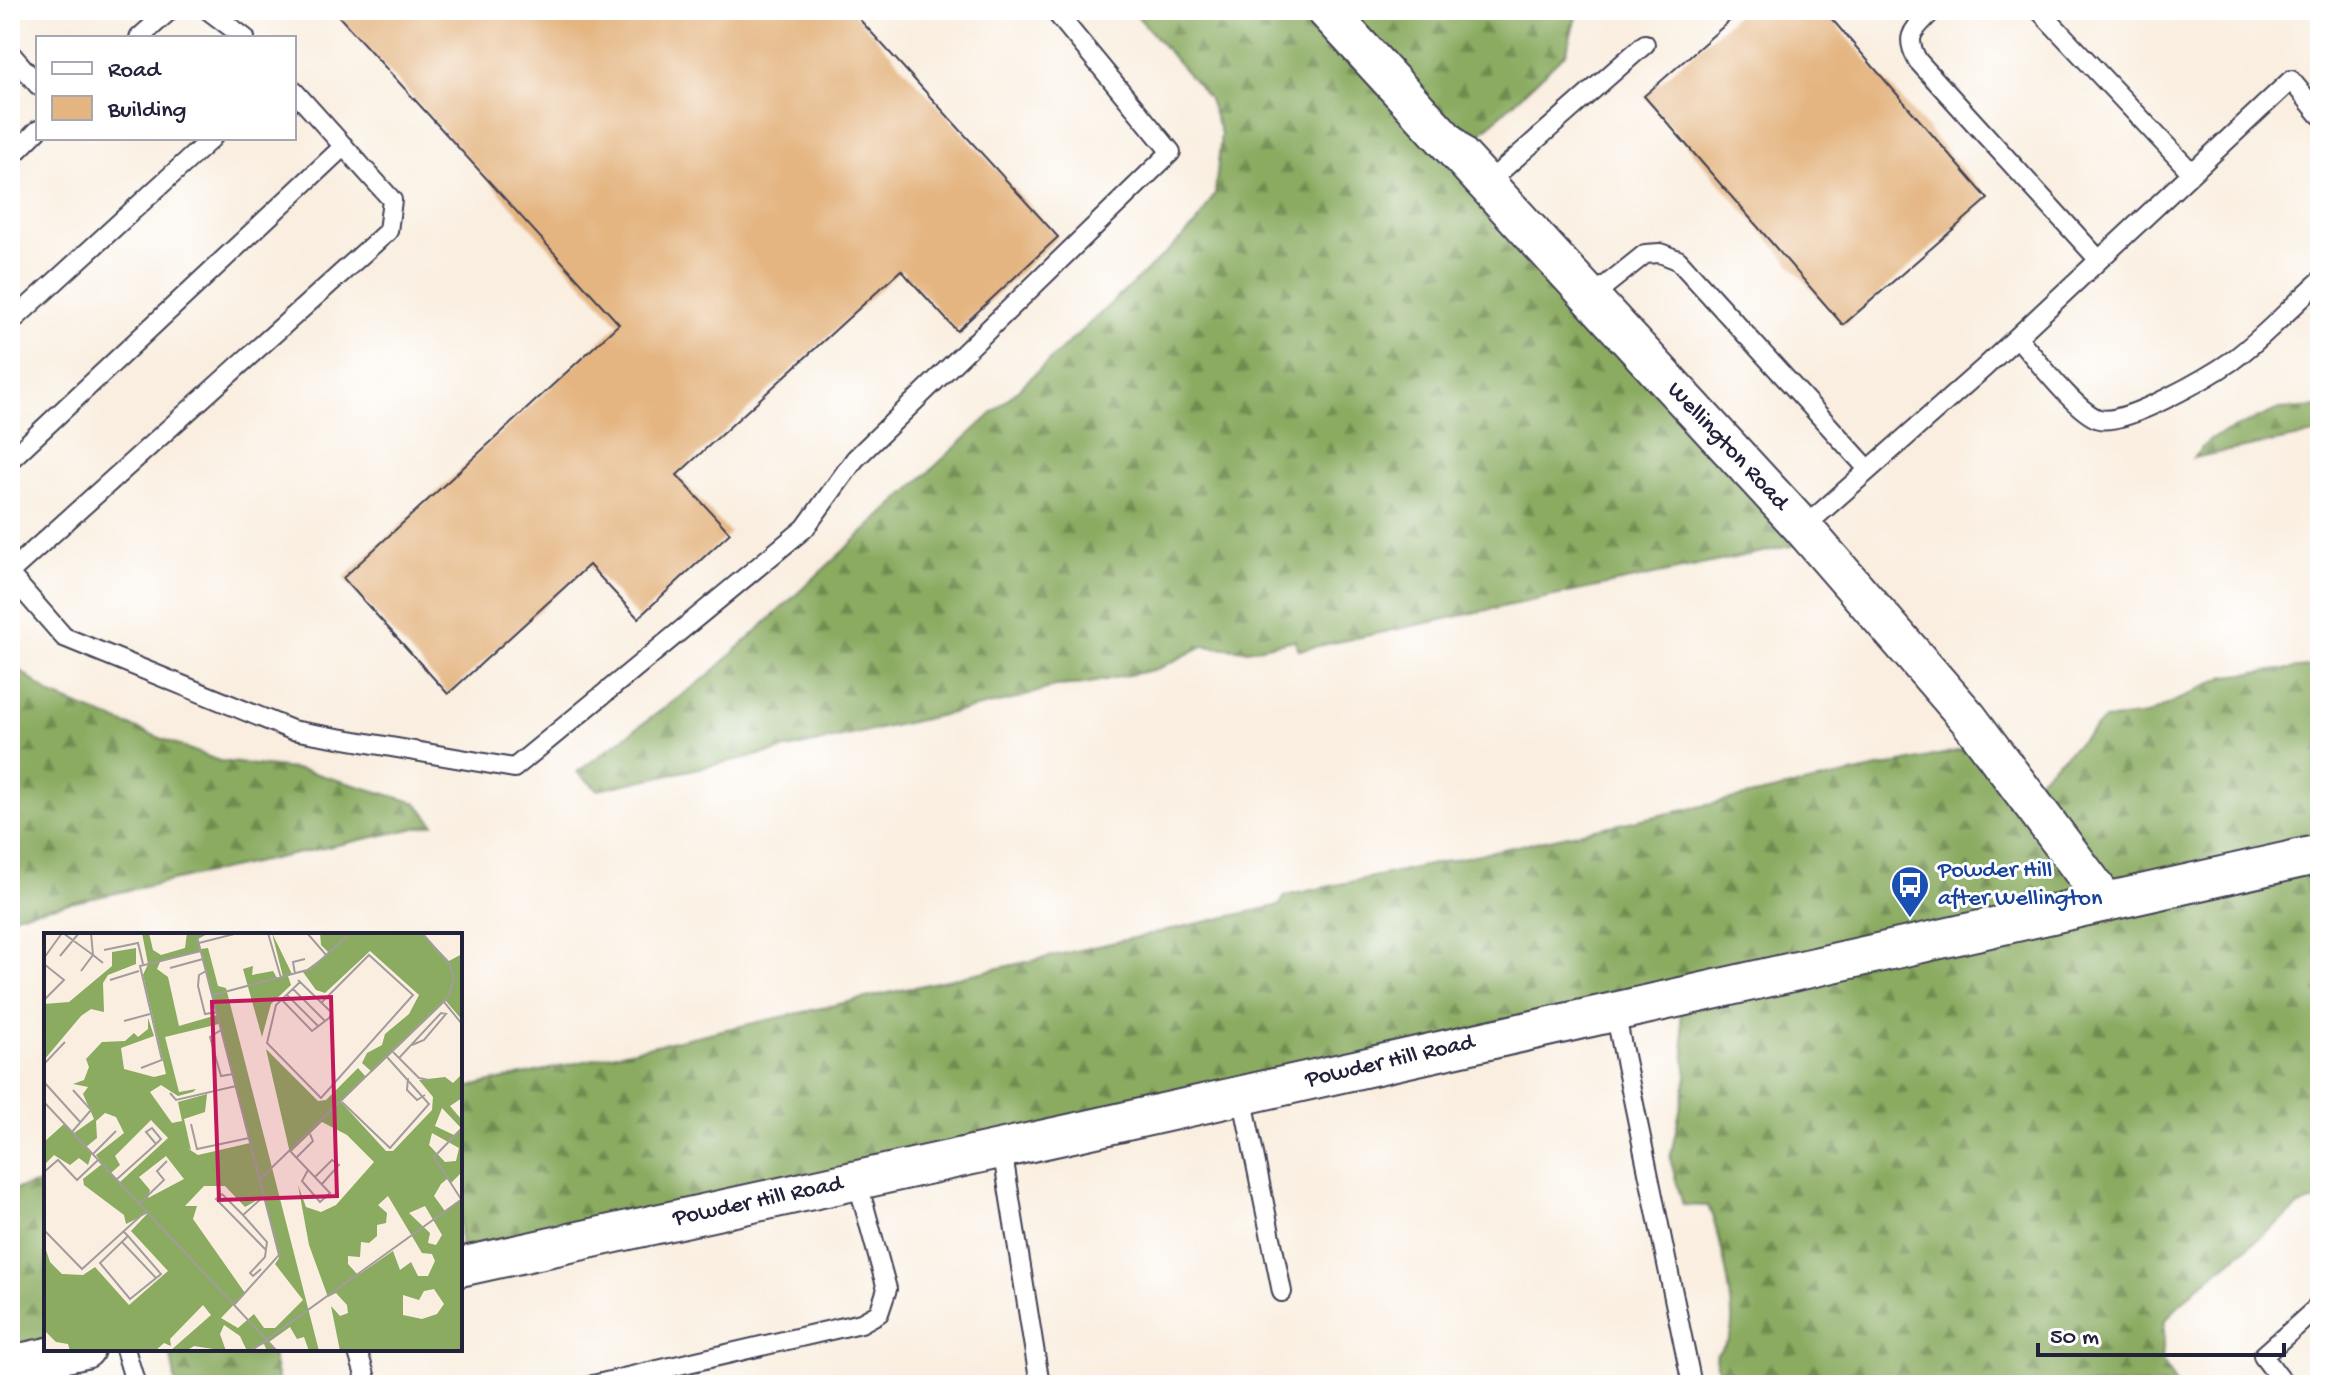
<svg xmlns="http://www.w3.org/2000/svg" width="2330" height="1395" font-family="'Gochi Hand',sans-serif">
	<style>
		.forest { fill: url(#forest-firs); stroke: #56664e; stroke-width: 2 }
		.building { fill: #e4b581 }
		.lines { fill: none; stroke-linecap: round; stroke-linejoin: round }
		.service-casing { stroke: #424154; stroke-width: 22 }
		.minor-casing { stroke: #424154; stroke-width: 42 }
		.service { stroke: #fff; stroke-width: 18 }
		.minor { stroke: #fff; stroke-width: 38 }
		.labels { text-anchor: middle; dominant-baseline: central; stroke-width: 6; stroke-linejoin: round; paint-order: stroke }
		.street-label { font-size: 24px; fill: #22223b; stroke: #fff }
		.transit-label { font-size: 24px; fill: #164399; stroke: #fff; text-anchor: start }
		.inset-road { fill: none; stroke: #a39c9d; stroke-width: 2 }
		.view { fill: #c2185b; fill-opacity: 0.15; stroke: #c2185b; stroke-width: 4 }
		.inset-edge { fill: none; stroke: #22223b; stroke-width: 4 }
	</style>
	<defs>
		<pattern id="forest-firs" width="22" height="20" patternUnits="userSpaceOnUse" patternTransform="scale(2)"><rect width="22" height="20" fill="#8aab60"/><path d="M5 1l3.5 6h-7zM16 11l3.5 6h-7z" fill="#708b50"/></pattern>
	</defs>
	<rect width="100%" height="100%" fill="#fff"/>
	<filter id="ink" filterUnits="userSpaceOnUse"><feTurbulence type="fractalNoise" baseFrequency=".0125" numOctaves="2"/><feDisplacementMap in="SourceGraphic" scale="16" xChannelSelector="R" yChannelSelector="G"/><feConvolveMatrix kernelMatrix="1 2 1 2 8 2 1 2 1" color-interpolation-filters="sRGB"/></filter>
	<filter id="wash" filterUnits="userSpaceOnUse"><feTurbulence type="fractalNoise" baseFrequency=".006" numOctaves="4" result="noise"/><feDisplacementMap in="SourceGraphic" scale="32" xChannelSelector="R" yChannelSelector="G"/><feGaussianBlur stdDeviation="1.8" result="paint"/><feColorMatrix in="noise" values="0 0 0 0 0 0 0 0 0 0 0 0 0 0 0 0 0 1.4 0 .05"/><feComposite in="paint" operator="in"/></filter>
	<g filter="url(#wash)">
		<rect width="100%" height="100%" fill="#f9eedf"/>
		<path class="forest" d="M 1132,10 L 1578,10 L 1566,53 L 1457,156 L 1805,543 L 1299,650 L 1295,640 L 1247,650 L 1203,646 L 1158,669 L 1085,684 L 1056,686 L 1012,700 L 598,790 L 577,772 L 708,676 L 1196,225 L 1215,193 L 1221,134 L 1208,97 Z
			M 2320,407 L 2320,433 L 2193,458 L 2210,439 L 2279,409 Z
			M 10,662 L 51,695 L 219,761 L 303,770 L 417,803 L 434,824 L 10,916 Z
			M 2307,667 L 2320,673 L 2320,855 L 2303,862 L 2316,928 L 2320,933 L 2320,1198 L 2300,1206 L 2196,1288 L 2165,1320 L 2162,1360 L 2176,1385 L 1722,1385 L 1715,1356 C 1720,1350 1728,1343 1730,1336 C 1738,1312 1719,1229 1708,1206 L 1683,1205 L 1670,1159 L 1687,1076 L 1679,1002 L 460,1267 L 460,1089 L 1280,905 L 1285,896 L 1980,746 L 2037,780 L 2104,720 L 2147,715 L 2226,676 Z
			M 46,1182 L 46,1349 L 10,1366 L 10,1190 Z
			M 170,1349 L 271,1349 L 279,1385 L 176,1385 Z"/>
		<g id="blocks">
			<path class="building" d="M 333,10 L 851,10 L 1058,237 L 957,331 L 901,270 L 677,475 L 730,533 L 638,618 L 589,565 L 448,694 L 343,578 L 619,324 Z
				M 1742,10 L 1824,10 L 1988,199 L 1843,325 L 1644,96 Z"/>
		</g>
	</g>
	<g filter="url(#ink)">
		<use href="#blocks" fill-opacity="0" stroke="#424154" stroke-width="2"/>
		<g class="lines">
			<g class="service-casing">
				<path id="service" d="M 208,10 L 245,38
					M 1933,10 C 1914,30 1903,35 1918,61 L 2099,260
					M 2039,10 L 2192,173
					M 139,38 L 170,10
					M 10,53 L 38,85
					M 10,158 L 38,130
					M 1486,184 L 1645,44
					M 1590,298 L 1645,254 L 1660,253 L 1678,260 L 1868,469
					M 10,323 L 212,138
					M 2017,337 C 2034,356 2077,413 2099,419 C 2125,426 2210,376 2233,360 C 2264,337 2291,307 2320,281
					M 10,460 L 344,146
					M 1803,528 L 1985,367 L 2291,80 L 2320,115
					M 10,572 L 388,231 L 392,200 L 294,91
					M 10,575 L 64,637 L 292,730 L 514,768 L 805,528 L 855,459 L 1171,152 L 1054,10
					M 1615,1012 L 1692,1385
					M 1242,1095 L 1282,1292
					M 1002,1149 L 1040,1385
					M 125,1349 L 136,1385
					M 357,1349 L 368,1385
					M 593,1385 L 861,1323 L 879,1313 L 887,1289 L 857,1180
					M 2285,1385 L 2263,1356 L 2320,1305"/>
			</g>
			<g class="minor-casing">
				<path id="minor" d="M 1326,10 L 1803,528 L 1968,718 L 2106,902
					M 460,1267 L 1082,1131 L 2320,854
					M 10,1365 L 85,1349"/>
			</g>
			<use href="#service" class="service"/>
			<use href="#minor" class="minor"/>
		</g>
	</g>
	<defs>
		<g id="bus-pin" transform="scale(2)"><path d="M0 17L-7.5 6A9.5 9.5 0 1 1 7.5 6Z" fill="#1a4fb4" stroke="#fff"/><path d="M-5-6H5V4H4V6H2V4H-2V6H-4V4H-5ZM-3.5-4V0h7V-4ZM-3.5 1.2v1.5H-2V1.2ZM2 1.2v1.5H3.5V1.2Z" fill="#fff"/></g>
	</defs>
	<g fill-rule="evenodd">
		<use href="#bus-pin" x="1910" y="885"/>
	</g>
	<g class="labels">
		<g class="street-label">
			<text transform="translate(1727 447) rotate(47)">Wellington Road</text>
			<text transform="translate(1390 1062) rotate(-13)">Powder Hill Road</text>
			<text transform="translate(758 1202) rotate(-12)">Powder Hill Road</text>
		</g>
		<g class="transit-label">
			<text x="1938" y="871">Powder Hill<tspan x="1938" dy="28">after Wellington</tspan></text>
		</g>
	</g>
	<g transform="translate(44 933)">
		<rect width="418" height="418" fill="#f9eedf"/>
		<path d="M 98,0 L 105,0 L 109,17 L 117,22 L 141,15 L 143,0 L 165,0 L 154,6 L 157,16 L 164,15 L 174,53 L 182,55 L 275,418 L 265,418 L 260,404 L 253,406 L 246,394 L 225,409 L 232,418 L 223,418 L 220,411 L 203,418 L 196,403 L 180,392 L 176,401 L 182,418 L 150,413 L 142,418 L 126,418 L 167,382 L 159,372 L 126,406 L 127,413 L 120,410 L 111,418 L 26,418 L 24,411 L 12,409 L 0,397 L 0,311 L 6,329 L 18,341 L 39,342 L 51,334 L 85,372 L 124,338 L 87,298 L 104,280 L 82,291 L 80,282 L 40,252 L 39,246 L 58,231 L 52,222 L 80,200 L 72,184 L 61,180 L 52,188 L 53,205 L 42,214 L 48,220 L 44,232 L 35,225 L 26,232 L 10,222 L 0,232 L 0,209 L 20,191 L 30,200 L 50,186 L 39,161 L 44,154 L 29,151 L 40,147 L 45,134 L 42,126 L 58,109 L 81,108 L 90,100 L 94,104 L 104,96 L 104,85 L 110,103 L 77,115 L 80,136 L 110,144 L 122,141 L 99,42 L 104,31 ZM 157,18 L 173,82 L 135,93 L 124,44 L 113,36 L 116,29 ZM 175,91 L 206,210 L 154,222 L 143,215 L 147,217 L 140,186 L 161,179 L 163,161 L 134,169 L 138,188 L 128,190 L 106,159 L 117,152 L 134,163 L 149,159 L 152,156 L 135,159 L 121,104 ZM 107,187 L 124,205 L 76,249 L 67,240 L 76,232 L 71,223 ZM 122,223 L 140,246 L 104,265 L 106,257 L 95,244 ZM 160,253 L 181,253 L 201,274 L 220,263 L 235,325 L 231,331 L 259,367 L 231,395 L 220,395 L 210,381 L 194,395 L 177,385 L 201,360 L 149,286 L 153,273 L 141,273 ZM 228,0 L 248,41 L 244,43 L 247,52 L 227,71 L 218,104 L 199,36 L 209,33 L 208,42 L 229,38 L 233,45 L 239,44 ZM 276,0 L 378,0 L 405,28 L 418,21 L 418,87 L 402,68 L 328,139 L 318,130 L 323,120 L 338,112 L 341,101 L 365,81 L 375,62 L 326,18 L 281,60 L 272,57 L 259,39 L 285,20 L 277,12 ZM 92,15 L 92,31 L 64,42 L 59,50 L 60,79 L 47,76 L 37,83 L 0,127 L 0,71 L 25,69 L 68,33 L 68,19 ZM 222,116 L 274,168 L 282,167 L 314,135 L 322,144 L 297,169 L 342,218 L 349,218 L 388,177 L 389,164 L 375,147 L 401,144 L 409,150 L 418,141 L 418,165 L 406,173 L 418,187 L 418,239 L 407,250 L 403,246 L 397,251 L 390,263 L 401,278 L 418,265 L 418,418 L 296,418 L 287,373 L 296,383 L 304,380 L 303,372 L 292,360 L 284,364 L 265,312 L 254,252 L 262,274 L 277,279 L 292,272 L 330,229 L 303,202 L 278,189 L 246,220 ZM 398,175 L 417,195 L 410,202 L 391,193 ZM 388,200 L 415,215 L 412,228 L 401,229 L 385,212 ZM 344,263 L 378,320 L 388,321 L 391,328 L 384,343 L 374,343 L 367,329 L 356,337 L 349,318 L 314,342 L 304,331 L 304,323 L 316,324 L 317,309 L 325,310 L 333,303 L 333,292 L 342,290 L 343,280 L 334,272 ZM 381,273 L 398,302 L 392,312 L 384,310 L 386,300 L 365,280 ZM 390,356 L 400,371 L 393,381 L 378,386 L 359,382 L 359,362 L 375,367 L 380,358 Z" fill="#8aab60" fill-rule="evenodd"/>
		<path class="inset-road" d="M 19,0 L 49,22 L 47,0M 152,0 L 235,322 L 190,372M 224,0 L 237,45M 263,0 L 283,23M 155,10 L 194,0M 60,17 L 94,10 L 99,31M 16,23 L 35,0M 0,25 L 18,0M 0,31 L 20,47 L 0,67M 126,35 L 159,26M 37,38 L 49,22 L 59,30M 162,38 L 155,42 L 154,53 L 161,81 L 173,79M 251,41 L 249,29 L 261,26M 66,47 L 95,38M 256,49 L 232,72 L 223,110 L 277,165 L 369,62 L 325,22 L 277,70M 249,56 L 281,88M 169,62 L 267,36 L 306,0M 243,62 L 275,94M 238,67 L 268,98 L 285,85 L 288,80 L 254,47M 400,69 L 418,91M 80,88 L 106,81M 177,97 L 166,104 L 177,143 L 189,141M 349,119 L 355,125 L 397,80 L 402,81 L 380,107 L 368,112M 355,125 L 375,145 L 385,147M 0,131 L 21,109M 97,135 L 118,127 L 96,33 L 157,18M 364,145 L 363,157 L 373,167 L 381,162M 0,149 L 37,190M 126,160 L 132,167 L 192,153M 0,169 L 233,418M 298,169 L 346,215 L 385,171 L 343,124M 147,191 L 153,216 L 205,205M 28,199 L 47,177 L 29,157M 247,219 L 286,260 L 276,269 L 258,248 L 264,237M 49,221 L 72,198M 252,225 L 269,208 L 266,201M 0,239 L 14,227 L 33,247 L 54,227M 271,244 L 288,227 L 295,232 L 278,251M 216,246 L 404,64 L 410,47 L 406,32 L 378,0M 72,247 L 112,211 L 117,206 L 108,195 L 102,199 L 112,211M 220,263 L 199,282 L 178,261 L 172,266 L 222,317M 417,266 L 390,224 L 418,195M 95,271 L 120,247 L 113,238 L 123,228M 199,282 L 223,309 L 221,324 L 206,340 L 209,343 L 217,336M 0,297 L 38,336 L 102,278M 80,299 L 84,303 L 117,341 L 86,366 L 56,330 L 84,303M 78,309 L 112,345M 207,418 L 418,266"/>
		<path class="view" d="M 287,64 L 293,263 L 175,267 L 168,69 Z"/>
		<rect width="418" height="418" class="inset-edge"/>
	</g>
	<rect width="2330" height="1395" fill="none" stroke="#fff" stroke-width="40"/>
	<rect x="36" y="36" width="260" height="104" fill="#ffffff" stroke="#a7a7b1" stroke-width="2"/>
	<rect x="52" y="62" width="40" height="12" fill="#ffffff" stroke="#a7a7b1" stroke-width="2"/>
	<text x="108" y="76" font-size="24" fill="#22223b">Road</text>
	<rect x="52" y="96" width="40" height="24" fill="#e4b581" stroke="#a7a7b1" stroke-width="2"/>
	<text x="108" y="116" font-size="24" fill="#22223b">Building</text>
	<path d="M2038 1343v12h246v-12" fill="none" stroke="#22223b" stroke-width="4"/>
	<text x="2050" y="1343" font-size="24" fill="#22223b" stroke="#ffffff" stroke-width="6" paint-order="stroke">50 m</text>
</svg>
